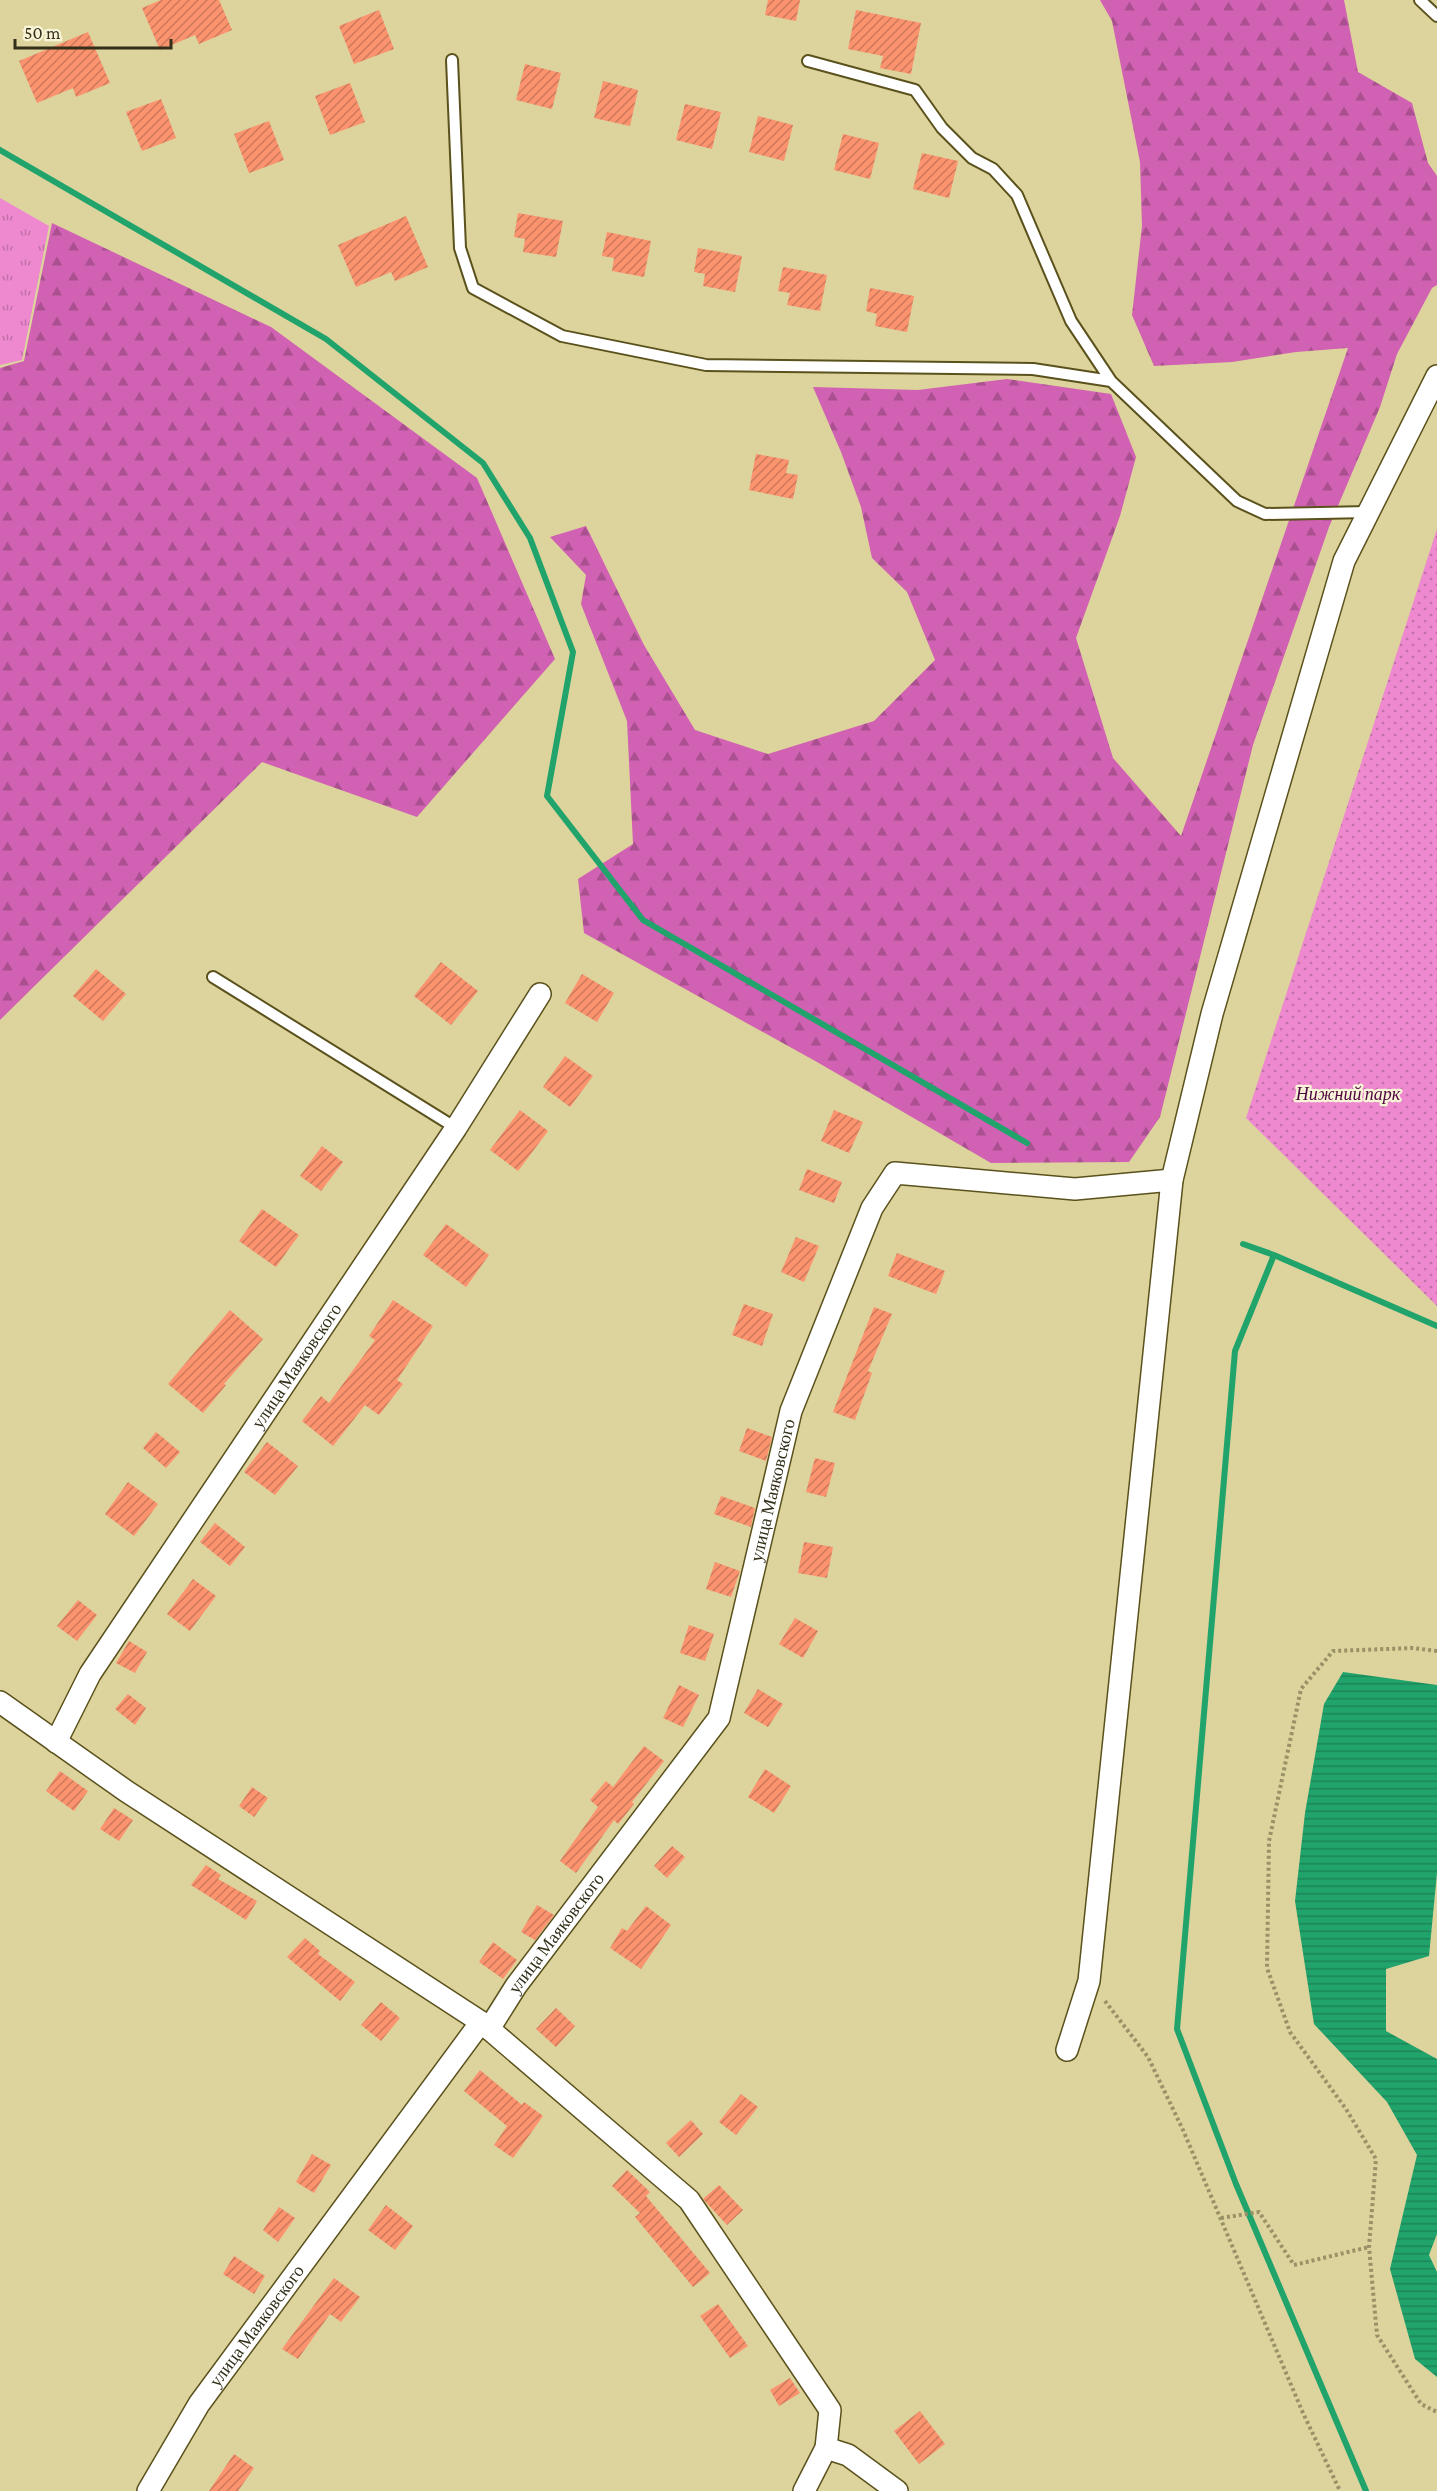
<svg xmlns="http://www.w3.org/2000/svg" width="1437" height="2491" font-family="'Crimson Pro',serif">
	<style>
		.grass { fill: url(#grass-tufts) }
		.forest { fill: url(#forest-firs) }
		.park { fill: url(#park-dots) }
		.water { fill: url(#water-rules) }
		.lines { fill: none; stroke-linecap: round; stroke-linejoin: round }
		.stream { stroke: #21a36c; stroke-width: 6 }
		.building { fill: url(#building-hatch) }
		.lane-casing { stroke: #5a511c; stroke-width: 14 }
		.street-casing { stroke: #5a511c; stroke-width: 24 }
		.path { stroke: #999167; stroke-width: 4; stroke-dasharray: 3 3; stroke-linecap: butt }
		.lane { stroke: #fff; stroke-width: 10 }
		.street { stroke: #fff; stroke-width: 21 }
		.labels { text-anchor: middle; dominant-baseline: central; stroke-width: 4.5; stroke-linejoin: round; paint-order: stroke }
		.park-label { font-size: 18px; font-style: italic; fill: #4f063f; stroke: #f8f4d8 }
		.street-label { font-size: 18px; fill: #332f19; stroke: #f8f4d8 }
	</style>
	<defs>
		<pattern id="grass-tufts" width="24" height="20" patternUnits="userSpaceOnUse" patternTransform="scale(1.5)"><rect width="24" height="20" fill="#ee89d0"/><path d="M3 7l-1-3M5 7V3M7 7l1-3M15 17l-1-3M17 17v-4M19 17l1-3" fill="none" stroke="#c170a8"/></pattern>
		<pattern id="forest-firs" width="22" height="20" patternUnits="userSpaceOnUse" patternTransform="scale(1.5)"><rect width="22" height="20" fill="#d161b2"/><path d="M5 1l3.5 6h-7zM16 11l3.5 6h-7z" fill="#aa5090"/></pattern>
		<pattern id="park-dots" width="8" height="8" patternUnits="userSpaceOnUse" patternTransform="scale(1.5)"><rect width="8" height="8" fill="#ee89d0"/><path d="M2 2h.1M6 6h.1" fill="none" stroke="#c170a8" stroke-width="1.8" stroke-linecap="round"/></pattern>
		<pattern id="water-rules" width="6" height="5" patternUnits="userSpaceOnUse" patternTransform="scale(1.5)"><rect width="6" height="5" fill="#21a36c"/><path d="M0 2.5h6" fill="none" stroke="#1d8558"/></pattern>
		<pattern id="building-hatch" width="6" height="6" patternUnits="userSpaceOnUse" patternTransform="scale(1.5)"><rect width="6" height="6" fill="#fb936f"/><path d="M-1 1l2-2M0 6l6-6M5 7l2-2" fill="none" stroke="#cc785a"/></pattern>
	</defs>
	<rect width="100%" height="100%" fill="#ddd39c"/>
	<path class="grass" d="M 0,198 L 49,226 L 22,360 L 0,365 Z"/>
	<path class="forest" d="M 1100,0 L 1344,0 L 1358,72 L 1412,103 L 1428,163 L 1437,176 L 1437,285 L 1432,288 L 1397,354 L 1380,407 L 1329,527 L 1253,745 L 1160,1117 L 1129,1162 L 991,1163 L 817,1062 L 584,933 L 578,879 L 633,844 L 627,721 L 581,604 L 586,575 L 550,537 L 586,526 L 644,645 L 695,730 L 768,754 L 874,721 L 935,660 L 907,592 L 872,558 L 861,507 L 841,452 L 813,387 L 918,390 L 1007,379 L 1111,394 L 1136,457 L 1120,516 L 1076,638 L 1113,758 L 1181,836 L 1348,348 L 1296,352 L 1232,362 L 1154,366 L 1132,315 L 1142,226 L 1140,162 L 1112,21 Z
		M 52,223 L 271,327 L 477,478 L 555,659 L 417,817 L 262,762 L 0,1020 L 0,368 L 24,361 Z"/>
	<path class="park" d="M 1437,529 L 1437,1306 L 1246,1118 Z"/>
	<path class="water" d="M 1343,1672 L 1437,1685 L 1437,1873 L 1429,1956 L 1386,1969 L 1386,2031 L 1437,2059 L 1437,2234 L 1429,2255 L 1437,2272 L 1437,2377 L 1415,2359 L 1390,2269 L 1417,2155 L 1387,2102 L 1314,2024 L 1295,1901 L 1305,1813 L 1324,1704 Z"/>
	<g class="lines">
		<path class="stream" d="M 0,150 L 326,339 L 483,463 L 530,538 L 573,652 L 547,796 L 643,920 L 1027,1143
			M 1243,1244 L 1274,1255 L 1437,1326
			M 1274,1255 L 1235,1351 L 1177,2029 L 1236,2184 L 1366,2491"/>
	</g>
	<path class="building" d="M 161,0 L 219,0 L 232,30 L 199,44 L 195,35 L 160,50 L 142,8 Z
		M 768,0 L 800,0 L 796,21 L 765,15 Z
		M 379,10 L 394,49 L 354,64 L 339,26 Z
		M 856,10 L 921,23 L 911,74 L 880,68 L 883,56 L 848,49 Z
		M 88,32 L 110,83 L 76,97 L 73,88 L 37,103 L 19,61 Z
		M 525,64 L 561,73 L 552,109 L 516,100 Z
		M 603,81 L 638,90 L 630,126 L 594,118 Z
		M 350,83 L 365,122 L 330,135 L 315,96 Z
		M 161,99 L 176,138 L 142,151 L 126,112 Z
		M 685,104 L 721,112 L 712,149 L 676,140 Z
		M 758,116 L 793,125 L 784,161 L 749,152 Z
		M 269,121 L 284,160 L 249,173 L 234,134 Z
		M 843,134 L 879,143 L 870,179 L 834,170 Z
		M 922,153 L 958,161 L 949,198 L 913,189 Z
		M 518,213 L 563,221 L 556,257 L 523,252 L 525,239 L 514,237 Z
		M 406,216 L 428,267 L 395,281 L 391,272 L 356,287 L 338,245 Z
		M 607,232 L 651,241 L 644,277 L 612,271 L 614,258 L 602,256 Z
		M 698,248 L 742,256 L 735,292 L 703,286 L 705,274 L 694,272 Z
		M 783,267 L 827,275 L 820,311 L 787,305 L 790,293 L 778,291 Z
		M 870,288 L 914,296 L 907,332 L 875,326 L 877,314 L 866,311 Z
		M 756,454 L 789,460 L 786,473 L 798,475 L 793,499 L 749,490 Z
		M 441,962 L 478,991 L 451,1025 L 414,996 Z
		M 96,969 L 126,994 L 103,1021 L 73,996 Z
		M 582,974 L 614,993 L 597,1022 L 565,1003 Z
		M 565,1056 L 593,1076 L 570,1107 L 543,1087 Z
		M 520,1110 L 548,1131 L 518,1171 L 490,1150 Z
		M 834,1110 L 863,1122 L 849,1153 L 821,1141 Z
		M 322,1146 L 343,1162 L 321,1191 L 300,1176 Z
		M 807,1169 L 842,1182 L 834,1203 L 799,1190 Z
		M 262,1209 L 299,1235 L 276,1267 L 239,1241 Z
		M 446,1224 L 489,1255 L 466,1287 L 423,1255 Z
		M 796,1237 L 819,1246 L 804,1282 L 781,1272 Z
		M 897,1253 L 945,1271 L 936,1294 L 888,1276 Z
		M 393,1300 L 433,1326 L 397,1380 L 403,1384 L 379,1415 L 365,1405 L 333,1446 L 302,1421 L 321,1396 L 329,1403 L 375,1340 L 369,1336 Z
		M 744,1304 L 773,1314 L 762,1346 L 732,1335 Z
		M 874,1307 L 892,1314 L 868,1371 L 872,1373 L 855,1420 L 833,1412 Z
		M 230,1310 L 263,1339 L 224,1384 L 226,1385 L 203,1413 L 168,1384 Z
		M 747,1428 L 772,1437 L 766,1461 L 739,1451 Z
		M 156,1432 L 180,1452 L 166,1468 L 143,1448 Z
		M 267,1442 L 298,1466 L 275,1495 L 244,1472 Z
		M 815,1458 L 835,1463 L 826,1497 L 806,1492 Z
		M 128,1482 L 158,1504 L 134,1536 L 105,1514 Z
		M 721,1496 L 755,1508 L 751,1527 L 714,1514 Z
		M 215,1523 L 245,1547 L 230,1566 L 200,1542 Z
		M 804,1542 L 833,1547 L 827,1578 L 798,1573 Z
		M 715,1562 L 740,1571 L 731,1597 L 706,1589 Z
		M 193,1579 L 216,1596 L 190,1631 L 167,1614 Z
		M 78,1600 L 97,1615 L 77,1641 L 57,1626 Z
		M 795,1618 L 818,1631 L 803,1658 L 779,1644 Z
		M 689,1625 L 714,1634 L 705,1661 L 680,1653 Z
		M 129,1641 L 147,1652 L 135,1673 L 116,1663 Z
		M 679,1685 L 699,1695 L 683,1727 L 663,1718 Z
		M 758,1689 L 783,1704 L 768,1727 L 744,1713 Z
		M 128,1694 L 146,1708 L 135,1725 L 115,1709 Z
		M 644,1746 L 664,1761 L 632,1802 L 634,1804 L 618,1824 L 614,1820 L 576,1873 L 560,1861 L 598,1807 L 590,1800 L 606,1781 L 613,1787 Z
		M 765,1769 L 791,1786 L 774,1813 L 748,1797 Z
		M 60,1771 L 88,1791 L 74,1811 L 46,1791 Z
		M 252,1787 L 268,1798 L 254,1817 L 239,1806 Z
		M 114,1808 L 133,1820 L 119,1841 L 100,1829 Z
		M 672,1846 L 685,1857 L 667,1878 L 654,1866 Z
		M 206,1865 L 221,1875 L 218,1879 L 257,1901 L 246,1920 L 191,1885 Z
		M 537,1905 L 554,1915 L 535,1940 L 521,1932 Z
		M 646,1906 L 671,1925 L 641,1969 L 610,1948 L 622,1928 L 627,1931 Z
		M 305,1938 L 320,1951 L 318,1954 L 355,1982 L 340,2001 L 287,1957 Z
		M 493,1942 L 517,1960 L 503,1979 L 479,1962 Z
		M 381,2002 L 400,2018 L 381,2041 L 361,2025 Z
		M 556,2008 L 575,2026 L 556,2047 L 536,2029 Z
		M 480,2070 L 522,2105 L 524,2102 L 543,2116 L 513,2158 L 494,2145 L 507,2126 L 464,2091 Z
		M 741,2094 L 758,2107 L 736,2135 L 719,2122 Z
		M 691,2120 L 703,2134 L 679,2157 L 666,2143 Z
		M 312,2154 L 331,2165 L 314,2193 L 296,2182 Z
		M 627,2170 L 650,2192 L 646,2196 L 710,2273 L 693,2287 L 635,2217 L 640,2213 L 612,2186 Z
		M 719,2185 L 743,2210 L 727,2225 L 703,2199 Z
		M 386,2205 L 413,2226 L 395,2250 L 368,2230 Z
		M 279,2207 L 295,2218 L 278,2242 L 263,2230 Z
		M 234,2256 L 265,2276 L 254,2294 L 223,2274 Z
		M 334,2278 L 360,2297 L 341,2322 L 330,2314 L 298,2359 L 282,2349 Z
		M 718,2304 L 748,2346 L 730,2358 L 700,2316 Z
		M 790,2378 L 800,2393 L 779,2406 L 770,2390 Z
		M 920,2411 L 945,2444 L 919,2464 L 894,2431 Z
		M 234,2454 L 254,2468 L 238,2491 L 209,2491 Z"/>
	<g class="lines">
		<g class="lane-casing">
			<path id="lane" d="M 1420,0 L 1437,16
				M 452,60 L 460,248 L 473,288 L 562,336 L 706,365 L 1033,369 L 1111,381 L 1237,501 L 1265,514 L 1369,512
				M 808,61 L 915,90 L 942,128 L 972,158 L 993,169 L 1017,195 L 1071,321 L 1111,381
				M 213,977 L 456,1128"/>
		</g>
		<g class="street-casing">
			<g id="street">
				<path d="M 0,1702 L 126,1791 L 481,2022 L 689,2200 L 830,2410 L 826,2448 L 804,2491"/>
				<path id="s1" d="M 56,1742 L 90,1674 L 456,1128 L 540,994"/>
				<path id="s2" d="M 489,2029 L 516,1986 L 719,1718 L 791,1411 L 872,1208 L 895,1173 L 1075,1189 L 1172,1180"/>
				<path d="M 1067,2050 L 1089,1981 L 1172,1180 L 1212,1014 L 1344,561 L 1437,376"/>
				<path d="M 826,2448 L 848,2455 L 897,2491"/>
				<path id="s3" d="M 148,2491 L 199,2404 L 481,2022"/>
			</g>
		</g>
		<path class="path" d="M 1437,1651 L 1413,1648 L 1333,1651 L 1301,1689 L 1269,1841 L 1267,1968 L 1290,2032 L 1346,2109 L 1376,2159 L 1369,2247 L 1377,2335 L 1421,2404 L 1437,2412
			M 1105,2001 L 1148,2057 L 1183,2130 L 1303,2413 L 1340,2491
			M 1221,2218 L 1259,2212 L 1294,2265 L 1369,2247"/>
		<use href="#lane" class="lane"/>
		<use href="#street" class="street"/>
	</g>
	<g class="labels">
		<g class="park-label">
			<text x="1348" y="1094">Нижний парк</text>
		</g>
		<g class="street-label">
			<text stroke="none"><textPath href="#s1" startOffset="447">улица Маяковского</textPath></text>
			<text stroke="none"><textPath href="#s2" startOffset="621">улица Маяковского</textPath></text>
			<text stroke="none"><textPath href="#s2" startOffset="117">улица Маяковского</textPath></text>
			<text stroke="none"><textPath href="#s3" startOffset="198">улица Маяковского</textPath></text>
		</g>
	</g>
	<path d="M15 39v9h156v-9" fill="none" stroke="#332f19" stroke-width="3"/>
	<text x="24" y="39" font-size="18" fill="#332f19" stroke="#f8f4d8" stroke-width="4.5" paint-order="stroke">50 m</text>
</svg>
